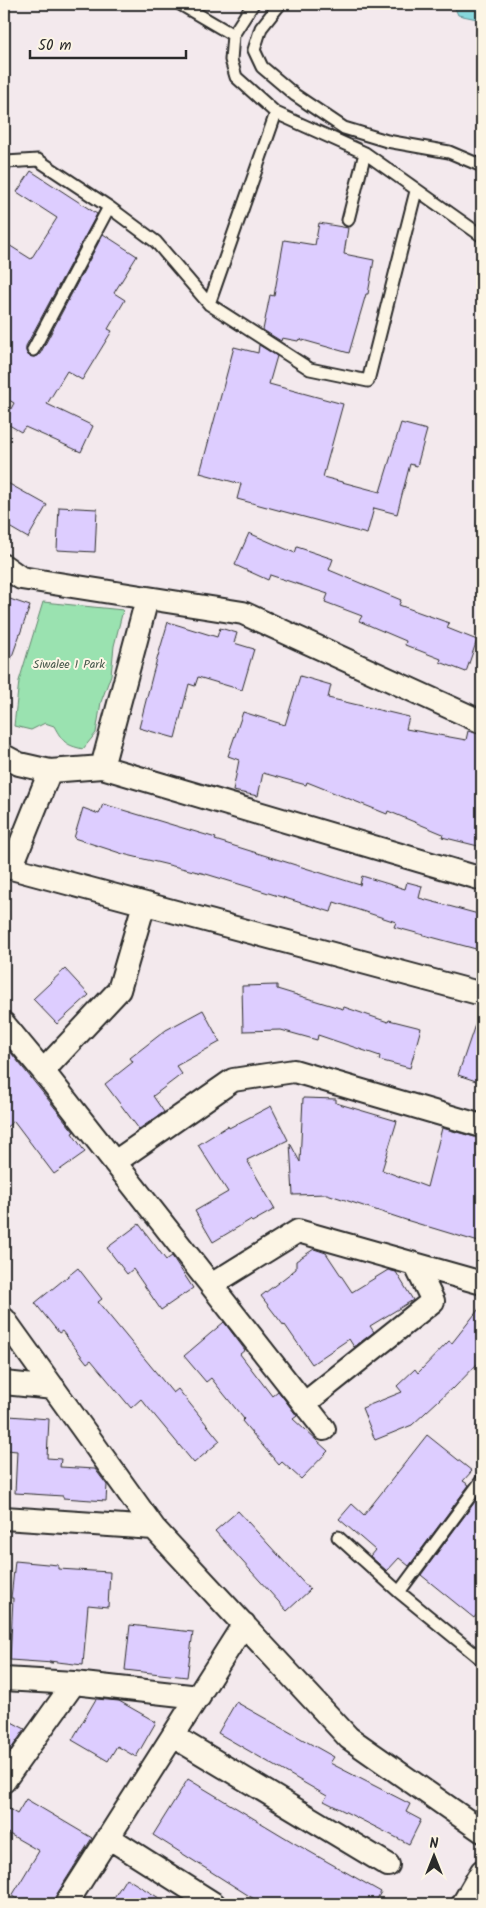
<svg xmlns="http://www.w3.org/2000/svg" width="486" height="1908" font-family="Kalam,sans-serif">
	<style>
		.green { fill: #9ae2b0; stroke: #62866e }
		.water { fill: #87d8dd; stroke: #629396 }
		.building { fill: #ddcdff; stroke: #2b2b2b }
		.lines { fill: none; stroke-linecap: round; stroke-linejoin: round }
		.lane-casing { stroke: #2b2b2b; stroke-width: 15 }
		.street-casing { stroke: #2b2b2b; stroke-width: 26 }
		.lane { stroke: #fcf5e5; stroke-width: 11 }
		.street { stroke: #fcf5e5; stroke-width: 22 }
		.labels { text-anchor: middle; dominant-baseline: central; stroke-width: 4; stroke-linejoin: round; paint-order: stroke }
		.park-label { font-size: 12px; fill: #47594c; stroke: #fcf5e5 }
	</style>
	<rect width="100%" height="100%" fill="#f3e9ed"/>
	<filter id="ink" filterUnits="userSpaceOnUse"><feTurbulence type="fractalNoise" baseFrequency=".02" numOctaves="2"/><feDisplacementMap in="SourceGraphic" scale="10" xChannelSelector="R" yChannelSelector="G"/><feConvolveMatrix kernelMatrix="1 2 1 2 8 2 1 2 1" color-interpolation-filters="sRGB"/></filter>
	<g filter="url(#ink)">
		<path class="green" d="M 43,602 L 123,610 L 114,646 L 111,675 L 101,702 L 96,733 L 83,749 C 65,745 63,742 54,726 L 45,723 L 31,730 L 14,726 L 19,681 Z"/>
		<path class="water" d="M 453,4 L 482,4 L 482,20 L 458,15 Z"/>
		<path class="building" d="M 31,171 L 97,214 L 26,346 L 26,351 L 29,356 L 34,357 L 40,354 L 103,234 L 137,256 L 114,293 L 125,300 L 108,329 L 112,331 L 82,380 L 67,371 L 47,404 L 93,426 L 81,452 L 25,427 L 21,432 L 4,422 L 14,403 L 4,397 L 4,242 L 31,259 L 57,218 L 17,192 Z
			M 319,223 L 348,228 L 344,254 L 374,260 L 368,294 L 366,294 L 349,353 L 299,339 L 298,341 L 282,338 L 281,341 L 263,330 L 270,295 L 274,296 L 284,240 L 315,245 Z
			M 259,345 L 277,356 L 269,384 L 343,404 L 323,477 L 380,492 L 401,423 L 427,430 L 417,466 L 410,464 L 397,514 L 374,508 L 367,534 L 237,499 L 241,484 L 200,473 L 234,347 L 258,353 Z
			M 4,481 L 47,505 L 28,538 L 4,524 Z
			M 59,507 L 97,509 L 95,552 L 57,550 Z
			M 249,533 L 295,553 L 297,547 L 333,559 L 329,570 L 401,600 L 399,605 L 449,623 L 447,628 L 477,640 L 466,672 L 440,662 L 441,659 L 405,645 L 406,641 L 359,621 L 362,616 L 325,602 L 328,594 L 270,575 L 268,580 L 235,565 Z
			M 4,597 L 30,606 L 6,673 L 4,672 Z
			M 168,622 L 217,637 L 220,628 L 237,633 L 234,643 L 254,649 L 242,690 L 198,677 L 195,686 L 189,684 L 175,738 L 139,728 L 153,673 Z
			M 300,676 L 331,685 L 328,698 L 409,717 L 406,729 L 466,740 L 468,731 L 482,735 L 482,829 L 478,846 L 442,837 L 443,834 L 388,811 L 387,814 L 307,782 L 306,785 L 263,773 L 258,796 L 233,791 L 239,760 L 228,756 L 243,712 L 285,725 Z
			M 103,804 L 216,838 L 215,840 L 360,885 L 362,876 L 405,889 L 407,882 L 422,886 L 419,898 L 482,915 L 482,925 L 476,949 L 394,927 L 396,922 L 334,902 L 331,912 L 206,874 L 123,854 L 74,838 L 83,808 L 99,814 Z
			M 65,969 L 89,995 L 57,1024 L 33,999 Z
			M 277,985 L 277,989 L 343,1009 L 344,1007 L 388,1022 L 389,1020 L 421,1028 L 410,1068 L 379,1060 L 380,1056 L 318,1035 L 317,1040 L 281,1030 L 243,1031 L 242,986 Z
			M 203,1010 L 220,1042 L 176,1066 L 182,1074 L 153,1096 L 164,1112 L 139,1129 L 105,1084 L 133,1062 L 130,1058 L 166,1030 Z
			M 479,1013 L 482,1013 L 482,1083 L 458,1075 Z
			M 4,1044 L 74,1132 L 72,1133 L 85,1152 L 54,1174 L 14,1121 L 4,1129 Z
			M 303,1098 L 336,1099 L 336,1103 L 397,1121 L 382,1170 L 427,1187 L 442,1128 L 482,1139 L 482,1243 L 406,1220 L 327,1194 L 293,1195 L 290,1143 L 300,1162 Z
			M 271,1106 L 288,1140 L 247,1160 L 275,1209 L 252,1222 L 250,1220 L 213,1242 L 195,1211 L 228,1192 L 198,1145 L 228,1126 L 229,1128 Z
			M 139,1224 L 166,1260 L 172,1256 L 193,1288 L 161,1310 L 133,1269 L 127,1274 L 107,1248 Z
			M 314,1249 L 326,1253 L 352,1292 L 388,1270 L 396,1272 L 413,1300 L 370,1326 L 374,1332 L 354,1347 L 349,1339 L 312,1364 L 285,1325 L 284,1326 L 261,1296 L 296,1269 L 296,1261 Z
			M 78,1268 L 102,1299 L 98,1302 L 173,1393 L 178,1389 L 220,1441 L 194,1463 L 141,1399 L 131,1408 L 91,1360 L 87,1363 L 62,1331 L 59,1333 L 35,1303 Z
			M 482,1305 L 482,1359 L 453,1389 L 452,1388 L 412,1425 L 375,1440 L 362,1408 L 402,1392 L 397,1386 L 415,1369 L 418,1373 L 449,1341 L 452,1343 Z
			M 224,1322 L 245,1350 L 240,1354 L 272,1396 L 278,1391 L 297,1416 L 293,1419 L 328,1451 L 301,1479 L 282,1462 L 279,1465 L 242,1421 L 244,1419 L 211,1378 L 206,1382 L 184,1356 Z
			M 9,1416 L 49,1419 L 47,1458 L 61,1459 L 60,1467 L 95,1469 L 107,1485 L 106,1501 L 63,1498 L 63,1496 L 15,1493 L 17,1451 L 7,1450 Z
			M 427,1435 L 472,1471 L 463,1481 L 469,1485 L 409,1566 L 399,1558 L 387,1571 L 370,1556 L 375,1550 L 339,1519 L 352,1504 L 364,1515 Z
			M 480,1495 L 482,1496 L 482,1607 L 474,1618 L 421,1575 Z
			M 238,1511 L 310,1590 L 287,1611 L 215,1531 Z
			M 15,1561 L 58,1565 L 58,1569 L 110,1572 L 108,1607 L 88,1605 L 83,1665 L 49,1661 L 53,1663 L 10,1660 L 13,1598 L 11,1598 Z
			M 130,1625 L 193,1632 L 187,1677 L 125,1670 Z
			M 96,1699 L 119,1701 L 156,1722 L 136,1757 L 117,1746 L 108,1761 L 72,1740 Z
			M 236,1702 L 334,1757 L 330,1763 L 410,1804 L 406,1812 L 421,1820 L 409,1844 L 324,1801 L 327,1796 L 218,1733 Z
			M 4,1718 L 25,1729 L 4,1759 Z
			M 188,1779 L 296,1844 L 381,1892 L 374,1904 L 262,1904 L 153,1835 Z
			M 26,1799 L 92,1838 L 55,1897 L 53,1904 L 26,1904 L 12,1896 L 39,1851 L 4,1831 L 4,1806 L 17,1814 Z
			M 126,1878 L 169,1904 L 110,1904 Z"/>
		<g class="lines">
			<g class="lane-casing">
				<path id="lane" d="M 180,4 L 233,35
					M 253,4 L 233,35 L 231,60 L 236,77 L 276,113 L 365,153 L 348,220
					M 280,4 L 261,28 L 254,50 L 262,67 L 295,95 L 344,128 L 387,141 L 449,152 L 482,166
					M 365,153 L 482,236
					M 4,166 L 6,162 L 38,160 L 109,207 L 156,242 L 209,304 L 310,369 L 368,381 L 416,191
					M 209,304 L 276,113
					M 33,350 L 109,207
					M 338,1537 L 399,1592 L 482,1660
					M 399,1592 L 482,1480"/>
			</g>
			<g class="street-casing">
				<path id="street" d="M 4,566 L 21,578 L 243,613 L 482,722
					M 4,756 L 19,764 L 50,771 L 102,767 L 482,879
					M 102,767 L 147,599
					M 4,866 L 482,994
					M 11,868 L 50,771
					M 4,1024 L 43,1071 L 119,990 L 144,904
					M 43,1071 L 324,1429
					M 115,1162 L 233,1080 L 294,1071 L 482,1126
					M 211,1285 L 298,1231 L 482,1283
					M 4,1319 L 154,1528 L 349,1738 L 482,1831
					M 4,1383 L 54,1388
					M 304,1404 L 433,1301 L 415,1264
					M 4,1518 L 154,1528
					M 4,1679 L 74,1683 L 199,1697
					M 173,1736 L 388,1865
					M 4,1781 L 74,1683
					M 108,1837 L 214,1904
					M 66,1904 L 244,1624
					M 463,1904 L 482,1871"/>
			</g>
			<use href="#lane" class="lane"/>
			<use href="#street" class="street"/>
		</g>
	</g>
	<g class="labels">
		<g class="park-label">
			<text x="69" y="664">Siwalee 1 Park</text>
		</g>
	</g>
	<rect width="486" height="1908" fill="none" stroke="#fcf5e5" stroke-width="20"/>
	<rect x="10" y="10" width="466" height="1888" fill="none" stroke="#2b2b2b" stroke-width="2" filter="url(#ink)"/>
	<g transform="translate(434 1856)" stroke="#fcf5e5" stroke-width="4" paint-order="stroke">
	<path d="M0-4L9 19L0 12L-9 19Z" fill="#2b2b2b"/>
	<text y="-8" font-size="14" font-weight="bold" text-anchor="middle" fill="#2b2b2b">N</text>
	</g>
	<path d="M30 50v8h156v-8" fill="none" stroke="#2b2b2b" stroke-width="2.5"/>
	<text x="38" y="50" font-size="15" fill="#2b2b2b" stroke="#fcf5e5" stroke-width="4" paint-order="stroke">50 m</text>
</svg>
